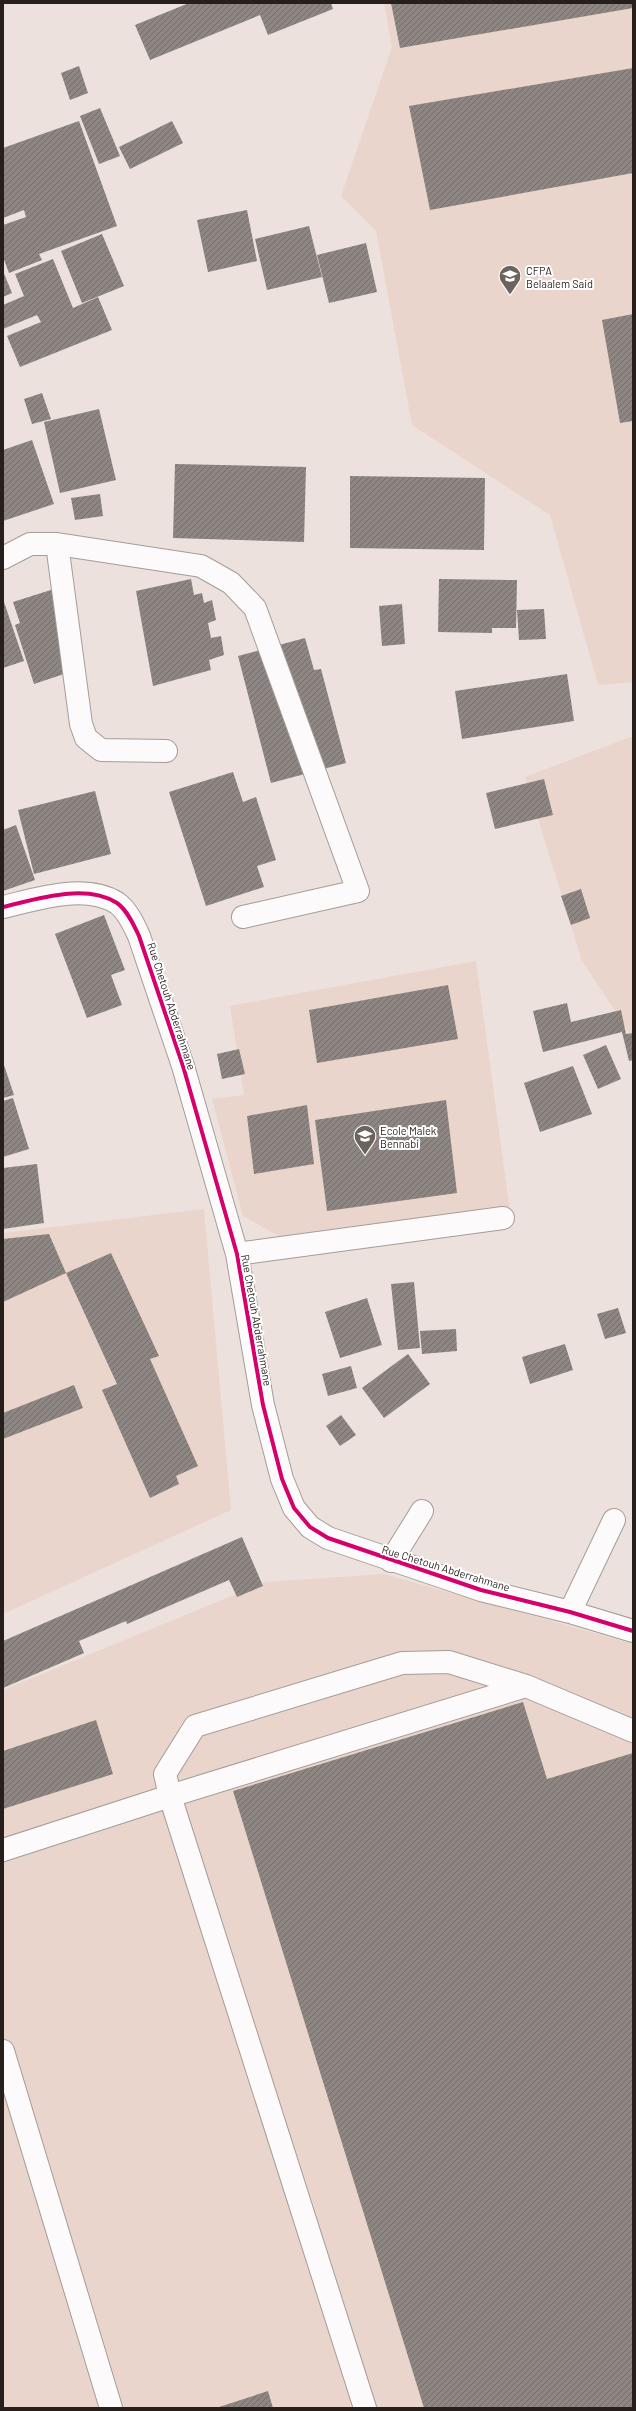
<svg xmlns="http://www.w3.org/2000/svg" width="636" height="2411" font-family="Barlow,sans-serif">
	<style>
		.built { fill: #ead5cc }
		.building { fill: url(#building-hatch) }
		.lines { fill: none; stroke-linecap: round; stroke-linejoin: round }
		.minor-casing { stroke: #a59c98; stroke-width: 24 }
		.minor { stroke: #fcfafa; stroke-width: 22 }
		.cycleway-casing { stroke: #fff; stroke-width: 6 }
		.cycleway { stroke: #d6006c; stroke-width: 4 }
		.labels { text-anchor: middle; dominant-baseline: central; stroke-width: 4; stroke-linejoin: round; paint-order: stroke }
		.poi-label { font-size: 11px; fill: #271f1c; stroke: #fff; text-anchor: start }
		.street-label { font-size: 11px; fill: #271f1c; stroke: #fff }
	</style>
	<defs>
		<pattern id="building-hatch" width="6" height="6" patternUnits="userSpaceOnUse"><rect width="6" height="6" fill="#8e8682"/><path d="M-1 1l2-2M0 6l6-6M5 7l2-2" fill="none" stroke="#746d6a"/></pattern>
	</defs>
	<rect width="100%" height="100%" fill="#ece1dc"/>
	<path class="built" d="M 384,3 L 633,3 L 633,682 L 598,685 L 550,515 L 412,425 L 376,231 L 341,196 L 392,47 Z
		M 633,736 L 633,1038 L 582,961 L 525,777 Z
		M 476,961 L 510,1212 L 291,1243 L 243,1216 L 212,1099 L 244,1095 L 230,1006 Z
		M 204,1209 L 231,1510 L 3,1614 L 3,1233 Z
		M 384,1574 L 633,1644 L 633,2408 L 3,2408 L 3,1690 L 266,1582 Z"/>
	<path class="building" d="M 189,3 L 331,3 L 333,9 L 268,35 L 260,15 L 150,60 L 135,25 Z
		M 391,3 L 633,3 L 633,8 L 400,48 Z
		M 79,66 L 88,93 L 70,100 L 61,73 Z
		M 633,68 L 633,173 L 430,210 L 409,106 Z
		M 100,108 L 120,156 L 99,164 L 80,116 Z
		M 79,121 L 117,226 L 39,254 L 42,260 L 9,273 L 3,257 L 3,225 L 26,217 L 24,210 L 3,218 L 3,148 Z
		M 172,121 L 183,143 L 130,169 L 119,147 Z
		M 247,210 L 257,261 L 208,272 L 197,220 Z
		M 309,226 L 322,277 L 267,290 L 255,239 Z
		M 102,234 L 124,286 L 82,303 L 61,251 Z
		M 366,243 L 377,292 L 329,303 L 317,255 Z
		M 53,259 L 73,308 L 98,297 L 112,330 L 20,367 L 7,336 L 41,322 L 37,315 L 3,329 L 3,305 L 24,296 L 15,274 Z
		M 3,271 L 12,293 L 3,297 Z
		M 633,314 L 633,421 L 620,423 L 602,320 Z
		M 42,393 L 51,419 L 32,424 L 24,399 Z
		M 99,409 L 116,480 L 60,493 L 44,422 Z
		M 32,440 L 54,504 L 3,521 L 3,450 Z
		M 175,464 L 306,467 L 304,542 L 173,538 Z
		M 350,476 L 485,478 L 484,550 L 350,548 Z
		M 100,494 L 103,516 L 75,520 L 71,498 Z
		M 191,579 L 194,595 L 202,593 L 204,603 L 212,600 L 216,620 L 208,623 L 211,638 L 221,636 L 224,655 L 209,660 L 211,670 L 153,686 L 136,591 Z
		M 439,579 L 517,580 L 516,628 L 492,628 L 492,633 L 438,632 Z
		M 57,588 L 82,668 L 34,684 L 15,625 L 20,623 L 13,602 Z
		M 3,599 L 24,661 L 3,668 Z
		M 402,604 L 405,644 L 382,646 L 379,606 Z
		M 544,609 L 546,639 L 519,640 L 517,610 Z
		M 305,638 L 314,670 L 321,669 L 346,763 L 271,783 L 238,656 Z
		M 567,674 L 574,721 L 462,739 L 455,691 Z
		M 233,772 L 243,802 L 256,797 L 276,860 L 257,866 L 264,887 L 206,906 L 169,792 Z
		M 544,779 L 553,815 L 495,829 L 486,793 Z
		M 95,791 L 111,854 L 34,874 L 18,810 Z
		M 16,825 L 35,880 L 3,891 L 3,830 Z
		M 581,889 L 590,918 L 571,925 L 561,896 Z
		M 104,915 L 125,970 L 111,975 L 122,1005 L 87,1018 L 55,934 Z
		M 448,985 L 458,1039 L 317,1063 L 309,1010 Z
		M 567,1003 L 571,1022 L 621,1010 L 626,1034 L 633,1033 L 633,1060 L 629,1061 L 622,1032 L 543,1052 L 533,1011 Z
		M 606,1045 L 621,1079 L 598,1089 L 583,1055 Z
		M 239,1049 L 245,1074 L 222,1079 L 217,1054 Z
		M 3,1062 L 14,1095 L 3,1098 Z
		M 573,1066 L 592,1114 L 540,1132 L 524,1083 Z
		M 13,1098 L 29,1149 L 3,1157 L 3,1101 Z
		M 446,1100 L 457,1193 L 327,1211 L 315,1120 Z
		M 307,1105 L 314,1164 L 254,1174 L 247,1116 Z
		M 37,1164 L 44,1223 L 3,1229 L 3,1168 Z
		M 49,1234 L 66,1273 L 3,1302 L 3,1239 Z
		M 111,1253 L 159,1356 L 150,1359 L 198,1466 L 176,1476 L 179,1484 L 150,1498 L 102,1390 L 117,1384 L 66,1273 Z
		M 414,1282 L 420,1348 L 398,1350 L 391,1284 Z
		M 367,1298 L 382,1345 L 340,1358 L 325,1312 Z
		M 618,1308 L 626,1333 L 605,1339 L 597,1314 Z
		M 456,1329 L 457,1351 L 422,1354 L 420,1331 Z
		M 565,1344 L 573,1370 L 530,1384 L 522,1357 Z
		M 408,1354 L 430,1384 L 384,1418 L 362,1388 Z
		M 351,1366 L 357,1388 L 328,1396 L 322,1374 Z
		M 74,1385 L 83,1408 L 3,1439 L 3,1413 Z
		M 341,1415 L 356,1435 L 340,1446 L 326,1426 Z
		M 242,1537 L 263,1586 L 237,1597 L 229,1580 L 127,1624 L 126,1621 L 79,1641 L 84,1653 L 3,1688 L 3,1641 Z
		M 523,1702 L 547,1779 L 633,1753 L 633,2408 L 424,2408 L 233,1791 Z
		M 96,1720 L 113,1774 L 3,1809 L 3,1751 Z
		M 268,2391 L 273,2408 L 216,2408 Z"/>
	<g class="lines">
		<g class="minor-casing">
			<path id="minor" d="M 57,544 L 81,724 L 86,738 L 101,750 L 166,751
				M 3,558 L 30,544 L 57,544 L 201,566 L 231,583 L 255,608 L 358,891 L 243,917
				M 3,907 C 37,899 85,883 117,903 C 127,910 134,925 139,936 L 183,1066 L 237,1254 L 263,1405 L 282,1479 L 294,1508 L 310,1527 L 328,1538 L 481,1590 L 570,1612 L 633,1631
				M 237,1254 L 503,1218
				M 391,1561 L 422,1511
				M 570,1612 L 614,1520
				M 3,1850 L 170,1796 L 165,1774 L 195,1726 L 402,1663 L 449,1662 L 526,1686 L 633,1731
				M 3,2051 L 111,2408
				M 365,2408 L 170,1796 L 526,1686"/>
		</g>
		<use href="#minor" class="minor"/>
		<g class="cycleway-casing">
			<path id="cycleway" d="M 3,907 C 37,899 85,883 117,903 C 127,910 134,925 139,936 L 183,1066 L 237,1254 L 263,1405 L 282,1479 L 294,1508 L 310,1527 L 328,1538 L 481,1590 L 570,1612 L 633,1631"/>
		</g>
		<use href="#cycleway" class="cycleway"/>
	</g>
	<defs>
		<g id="university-pin" transform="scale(1.15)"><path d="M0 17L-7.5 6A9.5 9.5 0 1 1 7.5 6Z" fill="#6c635f" stroke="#fff"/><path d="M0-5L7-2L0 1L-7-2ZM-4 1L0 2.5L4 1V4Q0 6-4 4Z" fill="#fff"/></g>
		<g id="school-pin" transform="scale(1.15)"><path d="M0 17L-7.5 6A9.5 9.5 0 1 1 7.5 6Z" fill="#6c635f" stroke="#fff"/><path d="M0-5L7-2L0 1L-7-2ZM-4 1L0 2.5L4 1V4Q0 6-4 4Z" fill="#fff"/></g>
	</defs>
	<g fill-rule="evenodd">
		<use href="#university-pin" x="510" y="276"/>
		<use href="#school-pin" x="365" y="1136"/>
	</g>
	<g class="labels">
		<g class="poi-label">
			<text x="526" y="270">CFPA<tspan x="526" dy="13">Belaalem Said</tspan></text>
			<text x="380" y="1130">Ecole Malek<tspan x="380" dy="13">Bennabi</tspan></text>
		</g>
		<g class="street-label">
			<text transform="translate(172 1006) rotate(72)">Rue Chetouh Abderrahmane</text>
			<text transform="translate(257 1320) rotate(80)">Rue Chetouh Abderrahmane</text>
			<text transform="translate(446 1568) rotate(17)">Rue Chetouh Abderrahmane</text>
		</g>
	</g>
	<rect width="636" height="2411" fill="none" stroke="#271f1c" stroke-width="8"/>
</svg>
